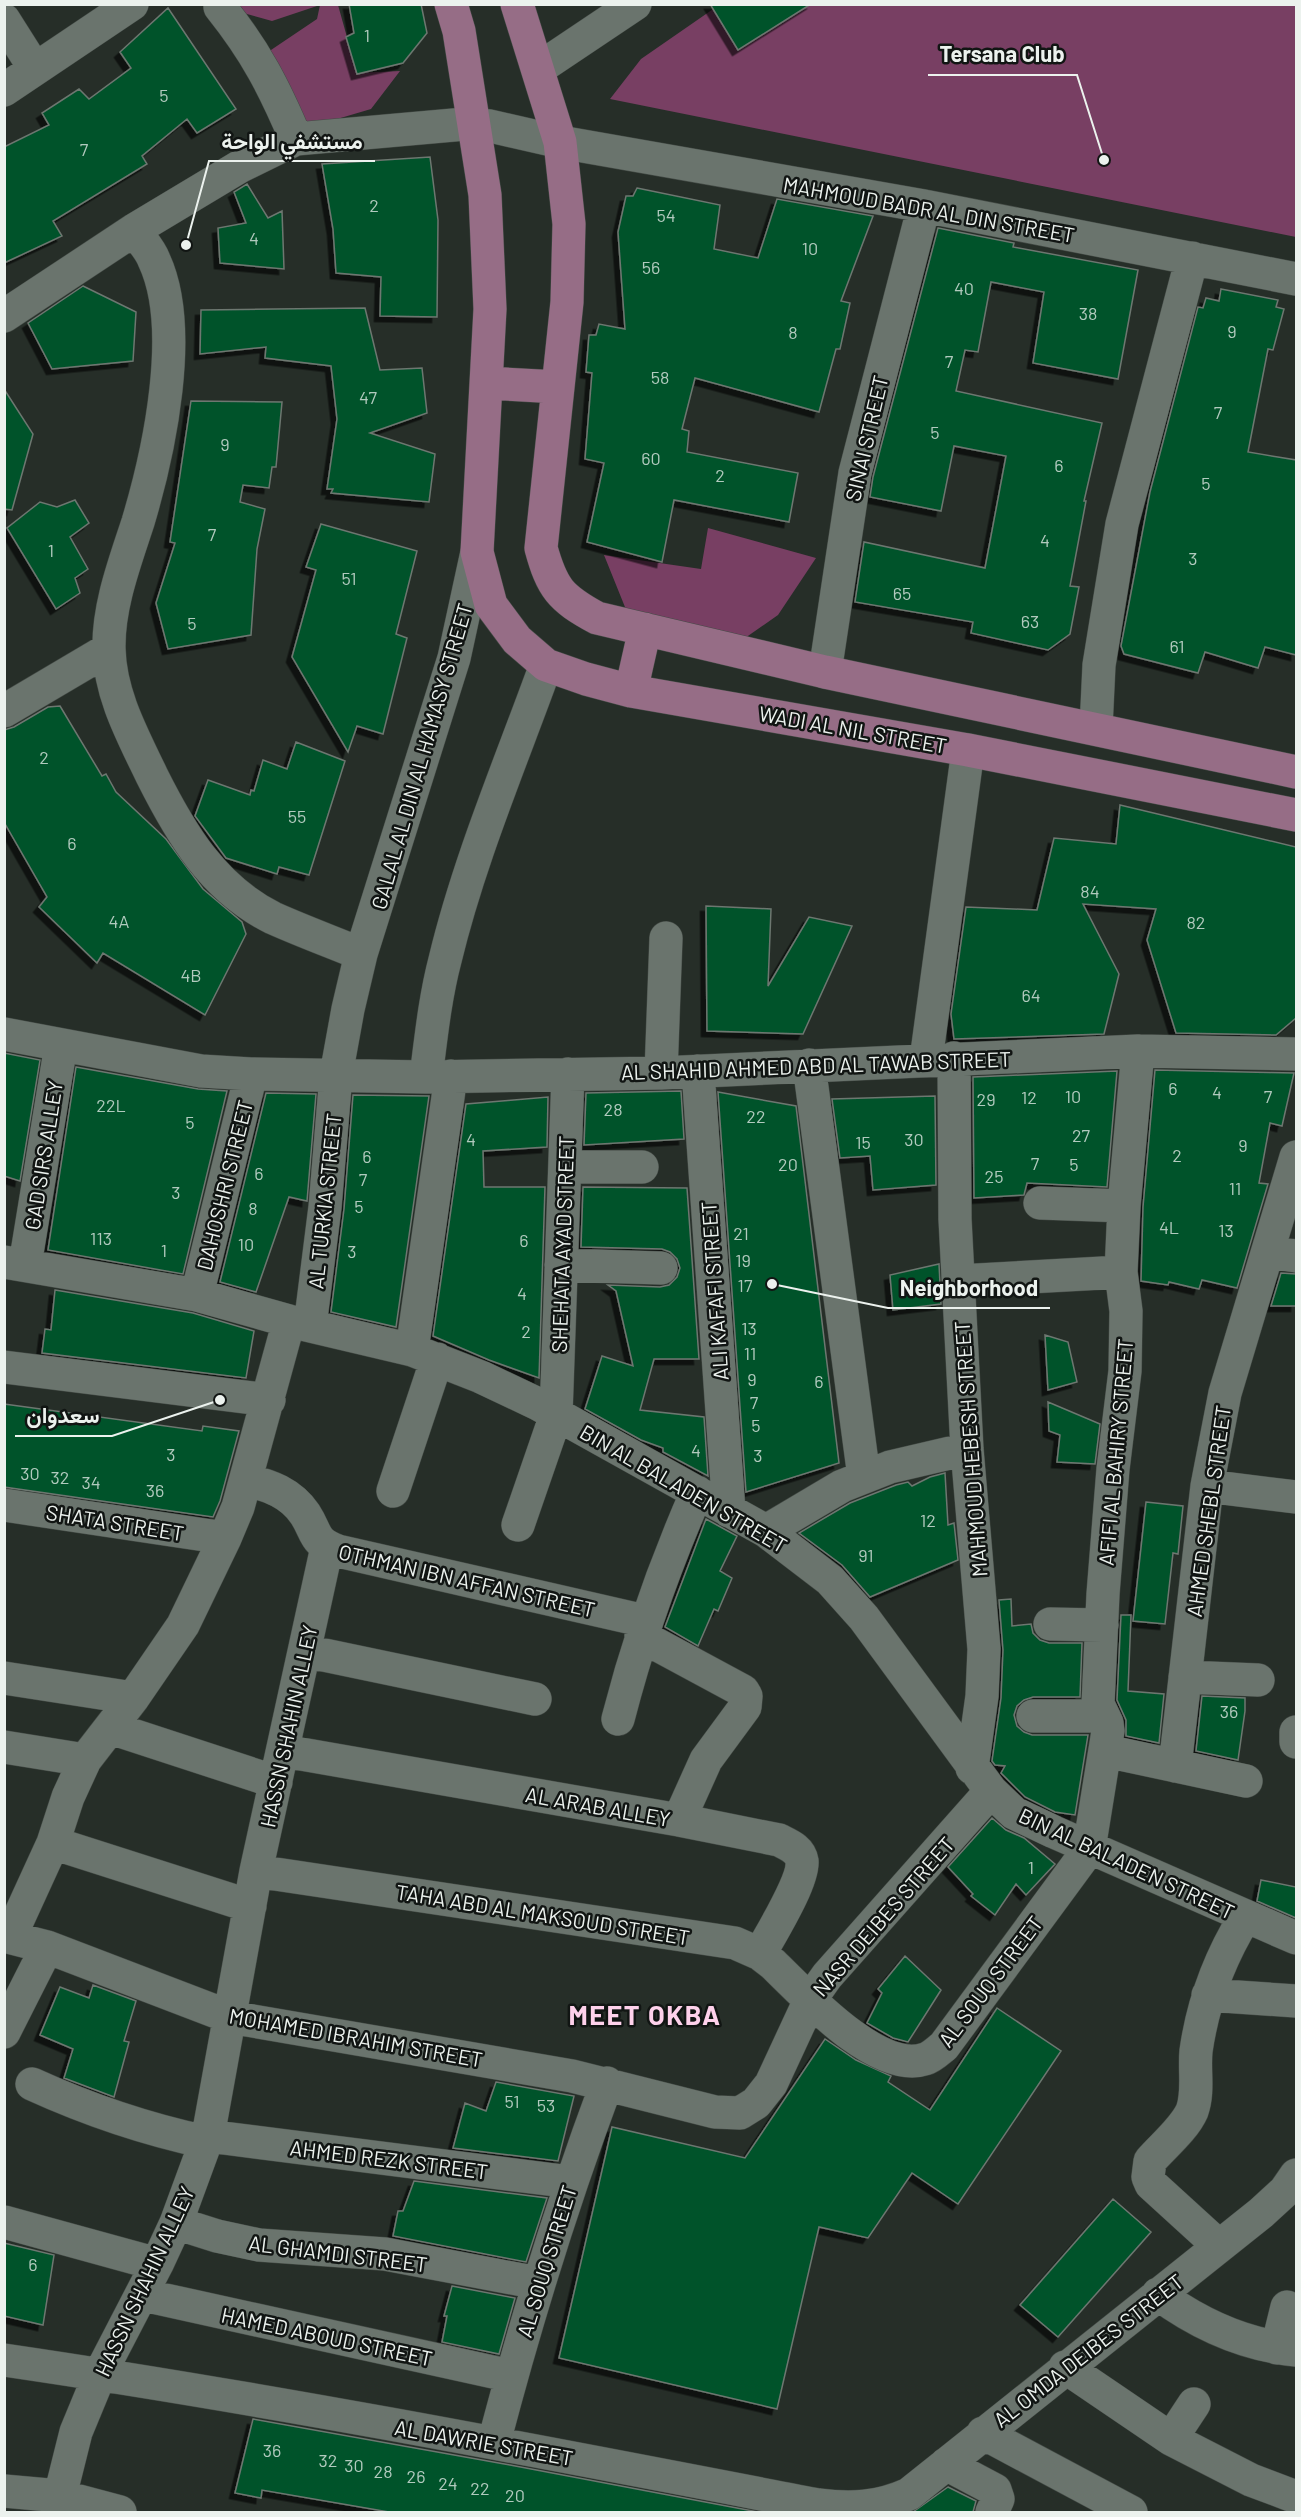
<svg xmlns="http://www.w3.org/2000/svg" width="1301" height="2517" font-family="Barlow,Vazirmatn,sans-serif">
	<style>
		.green { fill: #783f63 }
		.building { fill: #01522c; stroke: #6d7770; stroke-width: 1.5; filter: url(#shadow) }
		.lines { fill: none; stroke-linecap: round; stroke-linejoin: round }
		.minor-casing { stroke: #444b46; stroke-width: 34 }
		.major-casing { stroke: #444b46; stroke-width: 34 }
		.minor { stroke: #6a746d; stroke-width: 33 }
		.major { stroke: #966d86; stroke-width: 33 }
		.labels { text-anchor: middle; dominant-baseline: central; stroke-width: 5; stroke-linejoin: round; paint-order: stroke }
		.number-label { font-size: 18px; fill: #b1cabe }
		.street-label { font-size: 21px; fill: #ecf2ee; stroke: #111513 }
		.district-label { font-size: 27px; font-weight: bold; letter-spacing: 1.5px; fill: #fed1eb; stroke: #111513 }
		.leader { fill: none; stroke: #ecf2ee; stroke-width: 2 }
		.callout-dot { fill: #ecf2ee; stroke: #111513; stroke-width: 2 }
		.callout-label { font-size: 22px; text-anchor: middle; font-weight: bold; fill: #ecf2ee; stroke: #111513; stroke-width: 5; stroke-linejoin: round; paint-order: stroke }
	</style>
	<defs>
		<filter id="shadow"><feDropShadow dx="-5.5" dy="5.5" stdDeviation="0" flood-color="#0009"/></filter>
	</defs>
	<rect width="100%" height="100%" fill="#262e28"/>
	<path class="green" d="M 214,5 L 338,5 L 357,73 L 400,71 L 371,109 L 300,130 L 268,52 L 317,19 L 320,5 L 272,21 Z
		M 719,5 L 1296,5 L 1296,237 L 610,99 L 641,59 Z
		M 708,528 L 816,558 L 778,615 L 735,645 L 629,617 L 604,555 L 701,569 Z"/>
	<path class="building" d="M 349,4 L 421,4 L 427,33 L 403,63 L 357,74 L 346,37 L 354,33 Z
		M 710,4 L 811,4 L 738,50 Z
		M 168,8 L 236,109 L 197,133 L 187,119 L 142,156 L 147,164 L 53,221 L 62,236 L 4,263 L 4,147 L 49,125 L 42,113 L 79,89 L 89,99 L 131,68 L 120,52 Z
		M 430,157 L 438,220 L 437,317 L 380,316 L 381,277 L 336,273 L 333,229 L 322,164 Z
		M 247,184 L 268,218 L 282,211 L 284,269 L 220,263 L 218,228 L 246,223 L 234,192 Z
		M 637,188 L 720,205 L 714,249 L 758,258 L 777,199 L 873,216 L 841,301 L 850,303 L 840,349 L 836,349 L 819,412 L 695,378 L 682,429 L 689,431 L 687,452 L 798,473 L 789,522 L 674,500 L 662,562 L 587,542 L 604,463 L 585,459 L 592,373 L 586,372 L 589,335 L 596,335 L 599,324 L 625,329 L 618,232 L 626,196 L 633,196 Z
		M 938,228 L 1014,243 L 1013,247 L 1138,270 L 1118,379 L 1033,363 L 1044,292 L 991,282 L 978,352 L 965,350 L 956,391 L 1102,423 L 1084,501 L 1086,501 L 1070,586 L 1079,587 L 1070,634 L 1048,650 L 971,633 L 973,622 L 855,602 L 864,542 L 985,568 L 1006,456 L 954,446 L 941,511 L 870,497 L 873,477 Z
		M 83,286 L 136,312 L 133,361 L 52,369 L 28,323 Z
		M 1221,289 L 1278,300 L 1276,307 L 1284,309 L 1273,350 L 1268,349 L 1248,452 L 1296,460 L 1296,655 L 1265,647 L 1258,668 L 1205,652 L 1198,673 L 1124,654 L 1121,646 L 1150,492 L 1198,307 L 1203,308 L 1206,298 L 1219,301 Z
		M 365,308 L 380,370 L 422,368 L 427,413 L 370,433 L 435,454 L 429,502 L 331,493 L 333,489 L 327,489 L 337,419 L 331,366 L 265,358 L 266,347 L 200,354 L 201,310 Z
		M 4,389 L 33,434 L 12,510 L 4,509 Z
		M 191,401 L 282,402 L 276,467 L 272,467 L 269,488 L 243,485 L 240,502 L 265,509 L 257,549 L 251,635 L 168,649 L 156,603 L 175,543 L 170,542 Z
		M 75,500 L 89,523 L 70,537 L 88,569 L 75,578 L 80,593 L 56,609 L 7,528 L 40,502 L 57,507 Z
		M 321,524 L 417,551 L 396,634 L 407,638 L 383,734 L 357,726 L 348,752 L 292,657 L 316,570 L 306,567 Z
		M 60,706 L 102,776 L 106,774 L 116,792 L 166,839 L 203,889 L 242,922 L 246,934 L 205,1015 L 103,953 L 97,963 L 39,907 L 47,897 L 4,822 L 4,730 L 14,727 L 48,707 Z
		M 296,742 L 345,761 L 309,875 L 279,867 L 277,874 L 226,858 L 195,816 L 208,780 L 250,795 L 251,790 L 254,791 L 263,760 L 287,769 Z
		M 1120,805 L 1296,847 L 1296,1018 L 1276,1035 L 1176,1033 L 1147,940 L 1156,909 L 1083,904 L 1119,974 L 1104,1034 L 954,1039 L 951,1014 L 966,907 L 1037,910 L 1054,838 L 1116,844 Z
		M 706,906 L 771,909 L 768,986 L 809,917 L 852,926 L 803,1034 L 707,1031 Z
		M 4,1053 L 40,1060 L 20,1181 L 4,1176 Z
		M 76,1067 L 198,1089 L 227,1091 L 183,1274 L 48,1250 Z
		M 1155,1070 L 1294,1073 L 1282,1126 L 1270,1123 L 1259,1183 L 1268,1184 L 1237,1288 L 1202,1280 L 1199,1289 L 1169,1282 L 1168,1285 L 1141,1281 L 1143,1207 Z
		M 1117,1071 L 1107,1187 L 1027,1183 L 1024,1195 L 974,1198 L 973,1077 Z
		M 681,1091 L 684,1139 L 584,1145 L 586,1093 Z
		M 718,1092 L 796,1106 L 839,1463 L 746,1492 Z
		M 266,1093 L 316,1094 L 307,1201 L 289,1197 L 256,1292 L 220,1282 Z
		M 353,1095 L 429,1096 L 396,1327 L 331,1312 L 344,1209 Z
		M 935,1096 L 936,1185 L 873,1190 L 870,1156 L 840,1158 L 832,1099 Z
		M 548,1097 L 547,1147 L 483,1151 L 484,1187 L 545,1187 L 539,1378 L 489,1360 L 433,1336 L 466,1104 Z
		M 583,1187 L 687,1188 L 699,1359 L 654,1359 L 640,1410 L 704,1417 L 708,1476 L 663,1452 L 663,1448 L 641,1440 L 585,1409 L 602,1356 L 633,1366 L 616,1291 L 608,1285 L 660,1287 L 669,1285 L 677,1277 L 680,1268 L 677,1259 L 670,1252 L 662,1249 L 581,1247 Z
		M 939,1264 L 941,1304 L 893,1310 L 890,1275 Z
		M 1281,1273 L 1296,1274 L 1296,1306 L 1271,1306 Z
		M 55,1290 L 193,1313 L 254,1331 L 246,1378 L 42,1353 L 45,1329 L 51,1330 Z
		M 1045,1335 L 1068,1342 L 1077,1382 L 1048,1390 Z
		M 1048,1402 L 1100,1424 L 1095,1464 L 1057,1462 L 1060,1435 L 1049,1431 Z
		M 4,1404 L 202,1431 L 203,1426 L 239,1431 L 220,1501 L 213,1517 L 4,1487 Z
		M 945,1473 L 948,1525 L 954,1523 L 958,1560 L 870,1597 L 842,1565 L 799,1533 L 850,1503 L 896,1485 L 908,1482 L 912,1486 L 930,1477 Z
		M 1146,1502 L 1183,1506 L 1178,1554 L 1173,1553 L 1165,1624 L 1133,1621 Z
		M 706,1519 L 737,1536 L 720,1571 L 732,1578 L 718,1611 L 714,1609 L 698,1646 L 665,1627 Z
		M 1011,1599 L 1012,1626 L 1031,1624 L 1033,1633 L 1040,1640 L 1049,1643 L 1082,1643 L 1080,1697 L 1033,1697 L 1024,1700 L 1017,1706 L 1014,1715 L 1017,1726 L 1024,1732 L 1032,1735 L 1088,1735 L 1075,1815 L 1055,1812 L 1025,1797 L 1001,1773 L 1005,1766 L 995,1765 L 992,1761 L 1001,1698 L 1003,1650 L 999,1600 Z
		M 1121,1615 L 1131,1615 L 1128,1691 L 1164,1694 L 1159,1743 L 1126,1736 L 1126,1720 L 1117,1700 Z
		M 1202,1696 L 1245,1698 L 1245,1711 L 1238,1760 L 1196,1751 Z
		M 992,1818 L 1006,1830 L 1024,1838 L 1055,1864 L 1026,1895 L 1016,1884 L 995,1915 L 971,1896 L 973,1894 L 948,1867 Z
		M 1261,1880 L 1296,1887 L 1296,1918 L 1257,1901 Z
		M 905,1956 L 941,1990 L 908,2042 L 893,2038 L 867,2023 L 882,1993 L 878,1989 Z
		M 93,1985 L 136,2001 L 124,2041 L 129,2042 L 114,2097 L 64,2078 L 73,2049 L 40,2035 L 60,1987 L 89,1998 Z
		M 997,2008 L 1061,2051 L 958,2204 L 912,2173 L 868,2238 L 819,2227 L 777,2409 L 559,2358 L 612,2127 L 745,2158 L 825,2039 L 856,2060 L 891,2076 L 888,2082 L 930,2110 Z
		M 496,2082 L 574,2096 L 558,2161 L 453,2148 L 465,2103 L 486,2111 Z
		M 414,2181 L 547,2198 L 526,2262 L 393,2236 L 398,2211 L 403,2211 Z
		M 1113,2199 L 1151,2232 L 1058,2337 L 1020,2305 Z
		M 4,2243 L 54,2255 L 43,2325 L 4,2316 Z
		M 452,2286 L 515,2298 L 499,2354 L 442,2342 L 447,2316 L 444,2316 Z
		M 253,2419 L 510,2465 L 758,2512 L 389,2512 L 262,2490 L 261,2498 L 235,2493 Z
		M 948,2487 L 976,2501 L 973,2512 L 913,2512 Z"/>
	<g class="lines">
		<g class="minor-casing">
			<path id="minor" d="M 220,7 C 256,52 274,87 296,139
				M 4,20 L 35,69
				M 538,69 L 635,4
				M 4,90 L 132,4
				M 134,230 C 140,239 150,249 154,260 C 186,328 159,452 138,522 C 125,562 108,606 109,649 C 110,695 133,736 152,776 C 181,834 213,888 273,918 C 302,931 332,942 361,954
				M 4,316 L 134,230 L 239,167 L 296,139 L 465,124 L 490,126 L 560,142 L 924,206 L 1296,279
				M 825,672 L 855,473 L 924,206
				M 4,711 L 109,649
				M 1096,728 L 1099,665 L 1122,524 L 1192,258
				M 4,1034 L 201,1071 L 251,1074 L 426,1077 L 661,1073 L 1138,1051 L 1296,1054
				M 954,1058 L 955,1219 L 967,1449 L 984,1649 L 982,1696 L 972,1768
				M 926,1060 L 968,750
				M 809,1065 L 864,1477
				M 698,1071 L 729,1511
				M 661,1073 L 666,938
				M 426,1077 C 431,1038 435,998 445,960 C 469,860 511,762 546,665
				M 565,1167 L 642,1167
				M 1040,1203 L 1124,1206
				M 1269,1252 L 1296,1256
				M 4,1262 L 197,1295 L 289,1321 L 412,1350 L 481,1377 L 538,1404 L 766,1531 L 830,1580 L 864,1618 L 991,1791 L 1014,1813 L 1054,1832 L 1296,1938
				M 25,1265 L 61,1045
				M 561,1265 L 661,1268
				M 959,1281 L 1121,1272
				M 197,1295 L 251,1074
				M 310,1326 L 325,1207 L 336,1075 L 348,1009 L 361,954 L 454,658 L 477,552
				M 412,1350 L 451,1076
				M 4,1367 L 269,1400
				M 246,1480 C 269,1485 291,1493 305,1514 C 318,1534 312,1541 338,1551 L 645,1621
				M 1207,1486 L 1296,1497
				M 393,1491 L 437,1359
				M 4,1505 L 225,1538
				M 518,1525 L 556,1415 L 568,1074
				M 766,1531 L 842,1486 L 890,1467 L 967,1449
				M 1050,1624 L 1102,1625
				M 641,1636 L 743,1691 L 746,1696 L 745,1707 L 706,1760 L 679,1820
				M 305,1651 L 535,1699
				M 1185,1677 L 1258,1680
				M 4,1678 L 133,1698
				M 1033,1716 L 1103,1716
				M 618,1719 C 638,1641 664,1567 697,1492
				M 111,1728 L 276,1782
				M 1296,1732 L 1296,1742
				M 4,1747 L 85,1760
				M 284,1751 L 679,1820 L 779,1840 C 789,1845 800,1849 802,1861 C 804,1881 770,1935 760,1954
				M 1106,1751 L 1246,1781
				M 1175,1766 L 1207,1486 L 1225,1393 L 1296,1157
				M 53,1843 L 250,1906
				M 256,1871 L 735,1943 L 760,1954 L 773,1964 C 804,1994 878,2075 925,2059 C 932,2057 939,2050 944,2046 L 1089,1849 L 1108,1731 L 1107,1723 L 1098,1704 L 1103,1594 L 1113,1469 L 1125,1371 L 1126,1311 L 1121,1272 L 1124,1206 L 1138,1051
				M 4,1936 L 47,1947 L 230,2017 L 572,2076 L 715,2112 L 740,2113 L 756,2103 L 771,2084 L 810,2000 L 827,1976 L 991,1791
				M 10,1937 L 53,1843 L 68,1797 L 85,1760 L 133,1698 L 183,1625 L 225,1538 L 238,1507 L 289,1321
				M 1208,1995 L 1296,2001
				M 4,2032 L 47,1947
				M 32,2084 C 89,2110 145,2129 206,2142
				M 208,2136 L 571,2182
				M 4,2222 L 157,2264
				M 176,2223 L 217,2236 L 259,2245 L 385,2254 L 538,2283
				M 1219,2246 L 1151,2184 L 1148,2177 L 1150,2161 C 1163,2146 1184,2129 1192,2111 C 1199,2092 1194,2071 1196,2051 C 1203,2002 1219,1959 1245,1917
				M 1158,2294 C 1200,2325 1244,2345 1296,2350
				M 143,2295 L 511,2376
				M 1277,2348 L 1287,2307
				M 4,2360 C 277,2400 548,2453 818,2505 C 851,2509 878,2508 909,2494 L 1261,2213 L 1285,2191 L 1296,2175
				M 1065,2367 L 1171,2439 L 1251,2480 L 1296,2497
				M 983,2433 L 1131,2512
				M 1171,2439 L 1194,2404
				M 494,2442 C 526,2320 563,2201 607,2083
				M 946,2464 L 995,2490 L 998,2499 L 992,2512
				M 4,2491 L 60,2496 L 120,2512
				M 56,2512 L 76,2432 L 100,2374 L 157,2264 L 176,2223 L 208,2136 L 256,1871 L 327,1547"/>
		</g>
		<g class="major-casing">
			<path id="major" d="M 451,4 L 459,31 L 485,195 L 490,309 L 477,552 L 491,605 L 517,640 L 546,665 L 586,679 L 631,691 L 968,750 L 1296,815
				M 517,4 L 560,142 L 569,224 L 567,302 L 541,548 C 552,588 560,598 597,618 L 825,672 L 1296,772
				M 487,383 L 558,387
				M 631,691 L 645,629"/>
		</g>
		<use href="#minor" class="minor"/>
		<use href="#major" class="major"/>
	</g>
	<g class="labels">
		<g class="number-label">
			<text x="367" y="35">1</text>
			<text x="164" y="95">5</text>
			<text x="84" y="149">7</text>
			<text x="374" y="205">2</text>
			<text x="666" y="215">54</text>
			<text x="254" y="238">4</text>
			<text x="810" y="248">10</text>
			<text x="651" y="267">56</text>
			<text x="964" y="288">40</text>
			<text x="1088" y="313">38</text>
			<text x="1232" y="331">9</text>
			<text x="793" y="332">8</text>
			<text x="949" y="361">7</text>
			<text x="660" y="377">58</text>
			<text x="368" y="397">47</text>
			<text x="1218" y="412">7</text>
			<text x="935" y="432">5</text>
			<text x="225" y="444">9</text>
			<text x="651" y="458">60</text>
			<text x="1059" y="465">6</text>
			<text x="720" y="475">2</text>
			<text x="1206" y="483">5</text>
			<text x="212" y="534">7</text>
			<text x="1045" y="540">4</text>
			<text x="51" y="550">1</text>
			<text x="1193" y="558">3</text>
			<text x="349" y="578">51</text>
			<text x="902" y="593">65</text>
			<text x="1030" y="621">63</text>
			<text x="192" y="623">5</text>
			<text x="1177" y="646">61</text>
			<text x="44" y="757">2</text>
			<text x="297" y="816">55</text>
			<text x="72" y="843">6</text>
			<text x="1090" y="891">84</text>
			<text x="119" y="921">4A</text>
			<text x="1196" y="922">82</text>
			<text x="191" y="975">4B</text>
			<text x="1031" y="995">64</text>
			<text x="1173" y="1088">6</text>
			<text x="1217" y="1092">4</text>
			<text x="1073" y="1096">10</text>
			<text x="1268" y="1096">7</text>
			<text x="1029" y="1097">12</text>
			<text x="986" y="1099">29</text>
			<text x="111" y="1105">22L</text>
			<text x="613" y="1109">28</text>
			<text x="756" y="1116">22</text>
			<text x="190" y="1122">5</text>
			<text x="1081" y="1135">27</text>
			<text x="471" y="1139">4</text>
			<text x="914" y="1139">30</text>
			<text x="863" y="1142">15</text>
			<text x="1243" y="1145">9</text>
			<text x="1177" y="1155">2</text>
			<text x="367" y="1156">6</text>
			<text x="1035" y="1163">7</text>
			<text x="788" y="1164">20</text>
			<text x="1074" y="1164">5</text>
			<text x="259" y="1173">6</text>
			<text x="994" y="1176">25</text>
			<text x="363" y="1179">7</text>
			<text x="1235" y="1188">11</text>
			<text x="176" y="1192">3</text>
			<text x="359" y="1206">5</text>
			<text x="253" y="1208">8</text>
			<text x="1169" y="1227">4L</text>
			<text x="1226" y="1230">13</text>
			<text x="741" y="1233">21</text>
			<text x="101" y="1238">113</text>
			<text x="524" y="1240">6</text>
			<text x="246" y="1244">10</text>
			<text x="164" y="1250">1</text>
			<text x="352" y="1251">3</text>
			<text x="743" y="1260">19</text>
			<text x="745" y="1285">17</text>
			<text x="522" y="1293">4</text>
			<text x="749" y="1328">13</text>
			<text x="526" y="1331">2</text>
			<text x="750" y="1353">11</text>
			<text x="752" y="1379">9</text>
			<text x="819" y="1381">6</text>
			<text x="754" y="1402">7</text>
			<text x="756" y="1425">5</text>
			<text x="696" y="1450">4</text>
			<text x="171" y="1454">3</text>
			<text x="758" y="1455">3</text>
			<text x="30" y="1473">30</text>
			<text x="60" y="1477">32</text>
			<text x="91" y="1482">34</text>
			<text x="155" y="1490">36</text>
			<text x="928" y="1520">12</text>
			<text x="866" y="1555">91</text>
			<text x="1229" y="1711">36</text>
			<text x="1031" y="1867">1</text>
			<text x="512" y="2101">51</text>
			<text x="546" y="2105">53</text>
			<text x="33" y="2264">6</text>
			<text x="272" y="2450">36</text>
			<text x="328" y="2460">32</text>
			<text x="354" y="2465">30</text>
			<text x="383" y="2471">28</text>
			<text x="416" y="2476">26</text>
			<text x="448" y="2483">24</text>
			<text x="480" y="2488">22</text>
			<text x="515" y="2495">20</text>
		</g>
		<g class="street-label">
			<text transform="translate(929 209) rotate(10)">MAHMOUD BADR AL DIN STREET</text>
			<text transform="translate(866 438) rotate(-77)">SINAI STREET</text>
			<text transform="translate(853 729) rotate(10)">WADI AL NIL STREET</text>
			<text transform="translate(421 756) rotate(-74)">GALAL AL DIN AL HAMASY STREET</text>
			<text transform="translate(816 1065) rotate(-2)">AL SHAHID AHMED ABD AL TAWAB STREET</text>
			<text transform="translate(43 1155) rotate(-81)">GAD SIRS ALLEY</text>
			<text transform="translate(224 1185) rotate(-76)">DAHOSHRI STREET</text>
			<text transform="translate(324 1201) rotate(-84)">AL TURKIA STREET</text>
			<text transform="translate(562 1244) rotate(-88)">SHEHATA AYAD STREET</text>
			<text transform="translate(714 1291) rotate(-94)">ALI KAFAFI STREET</text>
			<text transform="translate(970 1449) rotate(-94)">MAHMOUD HEBESH STREET</text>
			<text transform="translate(1115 1452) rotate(-85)">AFIFI AL BAHIRY STREET</text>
			<text transform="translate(684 1488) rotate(30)">BIN AL BALADEN STREET</text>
			<text transform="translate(1208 1511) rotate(-82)">AHMED SHEBL STREET</text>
			<text transform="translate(115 1522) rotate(9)">SHATA STREET</text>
			<text transform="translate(467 1580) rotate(13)">OTHMAN IBN AFFAN STREET</text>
			<text transform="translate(288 1726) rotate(-78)">HASSN SHAHIN ALLEY</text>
			<text transform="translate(598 1806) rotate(10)">AL ARAB ALLEY</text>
			<text transform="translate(1127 1863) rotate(25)">BIN AL BALADEN STREET</text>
			<text transform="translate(543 1914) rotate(9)">TAHA ABD AL MAKSOUD STREET</text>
			<text transform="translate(883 1916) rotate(-49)">NASR DEIBES STREET</text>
			<text transform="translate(990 1981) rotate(-53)">AL SOUQ STREET</text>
			<text transform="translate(356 2037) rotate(10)">MOHAMED IBRAHIM STREET</text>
			<text transform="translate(389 2159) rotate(7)">AHMED REZK STREET</text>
			<text transform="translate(338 2253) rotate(7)">AL GHAMDI STREET</text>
			<text transform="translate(546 2261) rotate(-73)">AL SOUQ STREET</text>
			<text transform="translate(144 2281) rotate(-65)">HASSN SHAHIN ALLEY</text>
			<text transform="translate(327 2336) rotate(12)">HAMED ABOUD STREET</text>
			<text transform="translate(1088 2350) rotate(-38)">AL OMDA DEIBES STREET</text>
			<text transform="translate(484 2442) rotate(10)">AL DAWRIE STREET</text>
		</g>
		<g class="district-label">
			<text x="645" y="2014">MEET OKBA</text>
		</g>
	</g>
	<path class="leader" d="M1104 160L1077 75H928M186 245L209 161H375M772 1284L888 1308H1050M220 1400L112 1436H15"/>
	<g class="callout-dot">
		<circle cx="1104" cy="160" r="6"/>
		<circle cx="186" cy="245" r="6"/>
		<circle cx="772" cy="1284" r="6"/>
		<circle cx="220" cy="1400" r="6"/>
	</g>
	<g class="callout-label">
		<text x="1002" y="62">Tersana Club</text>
		<text x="292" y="149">مستشفي الواحة</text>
		<text x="969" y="1296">Neighborhood</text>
		<text x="63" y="1423">سعدوان</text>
	</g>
	<rect width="1301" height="2517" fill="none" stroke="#ecf2ee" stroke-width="12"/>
</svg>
